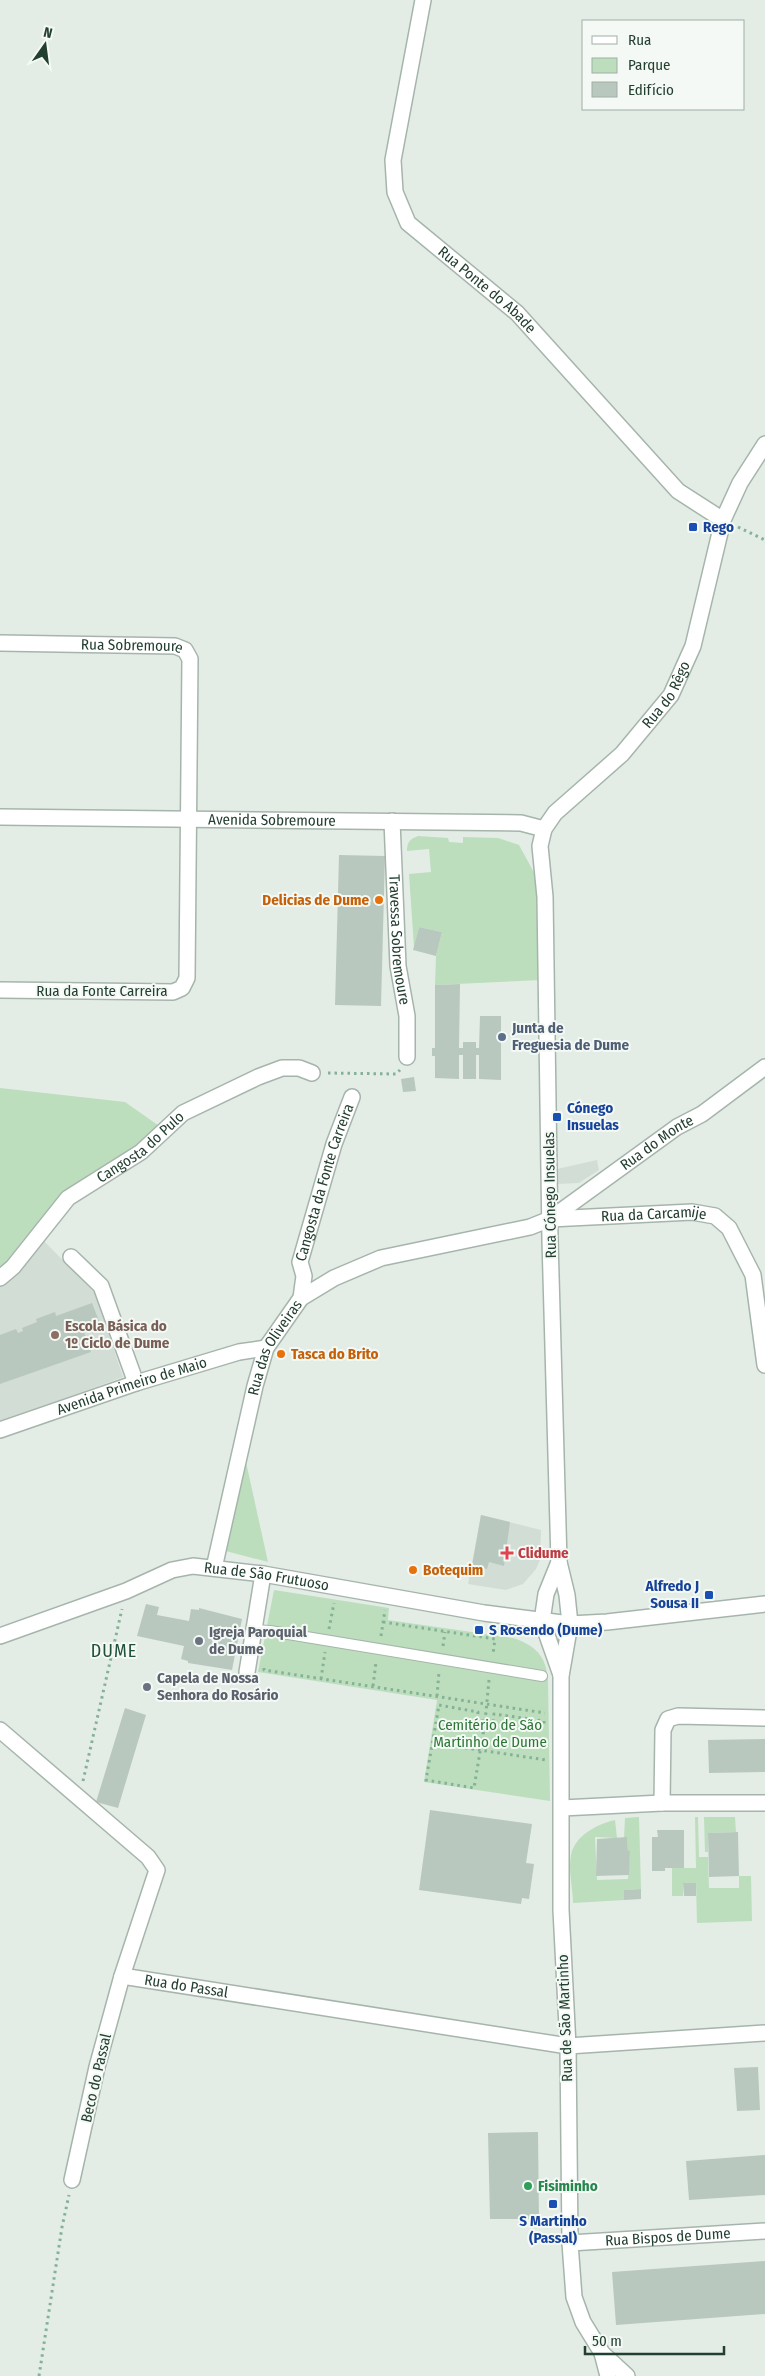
<svg xmlns="http://www.w3.org/2000/svg" width="765" height="2376" font-family="'Fira Sans Condensed',sans-serif">
	<style>
		.built { fill: #d1ddd5 }
		.green { fill: #bcdebd }
		.building { fill: #b9c8be }
		.lines { fill: none; stroke-linecap: round; stroke-linejoin: round }
		.service-casing { stroke: #a6b5ac; stroke-width: 12 }
		.minor-casing { stroke: #a6b5ac; stroke-width: 18 }
		.tertiary-casing { stroke: #a6b5ac; stroke-width: 18 }
		.path { stroke: #84b197; stroke-width: 3; stroke-dasharray: 2.5 4; stroke-linecap: butt }
		.service { stroke: #fff; stroke-width: 10 }
		.minor { stroke: #fff; stroke-width: 15 }
		.tertiary { stroke: #fff; stroke-width: 15 }
		.transit-dot { fill: #1a4fb4; stroke: #f4f9f5; stroke-width: 2 }
		.food-dot { fill: #e8710a; stroke: #f4f9f5; stroke-width: 2 }
		.service-dot { fill: #5c6f8a; stroke: #f4f9f5; stroke-width: 2 }
		.education-dot { fill: #8d6e63; stroke: #f4f9f5; stroke-width: 2 }
		.health-dot { fill: #e0444e; stroke: #f4f9f5; stroke-width: 2 }
		.worship-dot { fill: #6b7280; stroke: #f4f9f5; stroke-width: 2 }
		.leisure-dot { fill: #2e9e5b; stroke: #f4f9f5; stroke-width: 2 }
		.labels { text-anchor: middle; dominant-baseline: central; stroke-width: 4; stroke-linejoin: round; paint-order: stroke }
		.street-label { font-size: 15px; fill: #233f30; stroke: #f4f9f5 }
		.transit-label { font-size: 15px; font-weight: bold; fill: #164399; stroke: #f4f9f5; text-anchor: start }
		.food-label { font-size: 15px; font-weight: bold; fill: #c56008; stroke: #f4f9f5; text-anchor: start }
		.service-label { font-size: 15px; font-weight: bold; fill: #4e5e75; stroke: #f4f9f5; text-anchor: start }
		.education-label { font-size: 15px; font-weight: bold; fill: #785e54; stroke: #f4f9f5; text-anchor: start }
		.health-label { font-size: 15px; font-weight: bold; fill: #be3a42; stroke: #f4f9f5; text-anchor: start }
		.worship-label { font-size: 15px; font-weight: bold; fill: #5b616d; stroke: #f4f9f5; text-anchor: start }
		.park-label { font-size: 15px; fill: #2c7636; stroke: #f4f9f5 }
		.leisure-label { font-size: 15px; font-weight: bold; fill: #27864d; stroke: #f4f9f5; text-anchor: start }
		.quarter-label { font-size: 18px; letter-spacing: 1px; fill: #1e5138; stroke: #f4f9f5 }
	</style>
	<rect width="100%" height="100%" fill="#e3ede6"/>
	<path class="built" d="M 597,1160 L 599,1170 L 579,1183 L 556,1184 L 557,1169 Z
		M 42,1239 L 95,1293 L 123,1377 L 0,1422 L 0,1283 Z
		M 481,1515 L 541,1530 L 540,1560 L 536,1569 L 523,1584 L 506,1590 L 468,1584 Z"/>
	<path class="green" d="M 418,836 L 448,838 L 449,842 L 463,843 L 463,837 L 498,838 L 519,845 L 537,878 L 541,980 L 435,985 L 436,956 L 442,932 L 419,927 L 414,947 L 409,874 L 431,872 L 429,849 L 407,851 C 407,842 410,839 418,836 Z
		M 0,1088 L 125,1102 L 162,1128 L 82,1184 L 0,1271 Z
		M 242,1444 L 268,1562 L 218,1549 Z
		M 274,1590 L 389,1608 L 388,1620 L 513,1638 C 535,1645 546,1656 548,1679 L 550,1801 L 424,1782 L 437,1700 L 258,1672 Z
		M 639,1817 L 641,1889 L 624,1890 L 624,1900 L 573,1903 C 573,1889 568,1870 571,1855 C 575,1835 598,1824 615,1820 L 617,1838 L 595,1837 L 597,1880 L 628,1879 L 630,1851 L 628,1851 L 627,1838 L 624,1838 L 625,1818 Z
		M 695,1817 L 698,1817 L 699,1857 L 708,1857 L 709,1888 L 739,1888 L 739,1876 L 751,1876 L 752,1921 L 697,1923 L 696,1883 L 683,1883 L 683,1896 L 672,1896 L 672,1868 L 696,1868 Z
		M 704,1817 L 735,1817 L 736,1832 L 708,1833 L 708,1852 L 705,1852 Z"/>
	<path class="building" d="M 339,855 L 385,856 L 381,1006 L 335,1005 Z
		M 419,927 L 442,932 L 436,956 L 413,950 Z
		M 460,984 L 459,1048 L 463,1048 L 463,1042 L 476,1042 L 476,1048 L 479,1048 L 480,1016 L 501,1016 L 501,1080 L 479,1079 L 479,1055 L 476,1055 L 476,1079 L 463,1079 L 463,1055 L 459,1055 L 459,1079 L 435,1078 L 435,1056 L 432,1056 L 432,1048 L 435,1048 L 435,985 Z
		M 414,1077 L 416,1091 L 403,1092 L 401,1079 Z
		M 92,1303 L 101,1326 L 84,1332 L 91,1352 L 0,1384 L 0,1335 L 16,1329 L 18,1333 L 23,1331 L 22,1328 L 37,1322 L 36,1319 L 55,1312 L 56,1316 Z
		M 481,1515 L 510,1522 L 504,1566 L 489,1562 L 487,1569 L 472,1566 Z
		M 146,1604 L 159,1607 L 157,1615 L 189,1621 L 191,1609 L 199,1610 L 199,1608 L 242,1619 L 232,1670 L 188,1663 L 188,1661 L 181,1659 L 184,1646 L 137,1636 Z
		M 125,1708 L 146,1715 L 118,1808 L 96,1802 Z
		M 765,1739 L 765,1772 L 709,1773 L 708,1740 Z
		M 430,1810 L 532,1824 L 526,1863 L 534,1864 L 529,1899 L 522,1898 L 521,1904 L 419,1890 Z
		M 657,1830 L 684,1830 L 684,1868 L 665,1868 L 665,1871 L 652,1871 L 652,1837 L 658,1837 Z
		M 738,1832 L 739,1876 L 709,1877 L 708,1833 Z
		M 627,1837 L 628,1851 L 630,1851 L 629,1875 L 596,1876 L 597,1839 Z
		M 683,1883 L 696,1883 L 696,1896 L 684,1896 Z
		M 641,1889 L 641,1899 L 624,1900 L 624,1890 Z
		M 758,2067 L 760,2110 L 737,2111 L 734,2068 Z
		M 538,2132 L 539,2219 L 490,2219 L 488,2133 Z
		M 765,2155 L 765,2195 L 689,2200 L 686,2161 Z
		M 765,2261 L 765,2314 L 616,2325 L 612,2272 Z"/>
	<g class="lines">
		<g class="service-casing">
			<path id="service" d="M 254,1630 L 270,1631 L 542,1676"/>
		</g>
		<g class="minor-casing">
			<g id="minor">
				<path id="s1" d="M 423,0 L 393,160 L 395,192 L 408,223 L 517,313 L 678,491 L 723,520"/>
				<path id="s2" d="M 0,643 L 175,646 L 185,650 L 190,659 L 187,978 L 182,988 L 173,992 L 0,990"/>
				<path id="s3" d="M 0,817 L 521,823 L 544,829"/>
				<path id="s4" d="M 392,821 L 398,966 L 407,1016 L 407,1057"/>
				<path id="s5" d="M 550,1219 L 692,1212 L 715,1216 L 729,1228 L 753,1275 L 765,1365"/>
				<path d="M 71,1257 L 101,1286 L 136,1383"/>
				<path id="s6" d="M 0,1278 L 13,1267 L 68,1198 L 141,1152 L 183,1113 L 258,1077 L 282,1068 L 299,1068 L 312,1073"/>
				<path id="s7" d="M 301,1298 L 304,1276 L 300,1262 L 334,1144 L 352,1097"/>
				<path id="s8" d="M 0,1430 L 136,1383 L 239,1352 L 266,1348"/>
				<path d="M 559,1562 L 546,1594 L 542,1621 L 561,1675"/>
				<path id="s9" d="M 214,1568 L 255,1386 L 266,1348 L 301,1298 L 334,1278 L 381,1258 L 530,1227 L 550,1219 L 677,1127 L 702,1114 L 765,1067"/>
				<path d="M 247,1672 L 263,1574"/>
				<path d="M 0,1730 L 148,1857 L 157,1870 L 122,1976 L 97,2067 L 72,2180"/>
				<path d="M 662,1803 L 663,1730 L 668,1719 L 678,1716 L 765,1718"/>
				<path d="M 562,1808 L 662,1803 L 765,1803"/>
				<path id="s10" d="M 122,1976 L 568,2046 L 765,2033"/>
				<path id="s11" d="M 570,2243 L 765,2231"/>
				<path d="M 602,2353 L 627,2376"/>
				<path id="s12" d="M 608,2376 L 602,2353 L 583,2322 L 574,2297 L 570,2243 L 568,2046 L 561,1910 L 561,1676 L 570,1624 L 567,1595 L 559,1562 L 550,1240 L 545,897 L 540,846 L 544,829 L 555,813 L 622,754 L 671,695 L 693,646 L 723,520 L 740,483 L 765,444"/>
			</g>
		</g>
		<g class="tertiary-casing">
			<g id="tertiary">
				<path id="s13" d="M 0,1636 L 126,1591 L 172,1570 L 193,1566 L 263,1574 L 484,1613 L 570,1624 L 607,1622 L 765,1604"/>
			</g>
		</g>
		<path class="path" d="M 738,527 L 765,540
			M 328,1073 L 396,1074 L 400,1070
			M 383,1622 L 495,1639 L 493,1654
			M 329,1629 L 334,1603
			M 381,1636 L 385,1610
			M 443,1646 L 445,1632
			M 264,1668 L 264,1670 L 545,1713
			M 321,1679 L 325,1652
			M 489,1680 L 485,1722 L 474,1788 L 426,1780 L 439,1705 L 478,1712 L 477,1720 L 493,1723 L 494,1714 L 544,1721 L 544,1724
			M 373,1686 L 376,1662
			M 437,1696 L 439,1672
			M 433,1743 L 546,1760
			M 83,1781 L 122,1609
			M 39,2376 L 62,2227 L 69,2195"/>
		<use href="#service" class="service"/>
		<use href="#minor" class="minor"/>
		<use href="#tertiary" class="tertiary"/>
	</g>
	<g class="transit-dot">
		<rect x="688" y="522" width="10" height="10" rx="2.5"/>
		<rect x="552" y="1112" width="10" height="10" rx="2.5"/>
		<rect x="704" y="1590" width="10" height="10" rx="2.5"/>
		<rect x="474" y="1625" width="10" height="10" rx="2.5"/>
		<rect x="548" y="2199" width="10" height="10" rx="2.5"/>
	</g>
	<g class="food-dot">
		<circle cx="379" cy="900" r="5"/>
		<circle cx="281" cy="1354" r="5"/>
		<circle cx="413" cy="1570" r="5"/>
	</g>
	<circle class="service-dot" cx="502" cy="1037" r="5"/>
	<circle class="education-dot" cx="55" cy="1335" r="5"/>
	<path class="health-dot" d="M504.5 1545.5h5v5h5v5h-5v5h-5v-5h-5v-5h5z"/>
	<g class="worship-dot">
		<circle cx="199" cy="1641" r="5"/>
		<circle cx="147" cy="1687" r="5"/>
	</g>
	<circle class="leisure-dot" cx="528" cy="2186" r="5"/>
	<g class="labels">
		<g class="street-label">
			<text stroke="none"><textPath href="#s1" startOffset="332">Rua Ponte do Abade</textPath></text>
			<text stroke="none"><textPath href="#s2" startOffset="132">Rua Sobremoure</textPath></text>
			<text stroke="none"><textPath href="#s12" startOffset="1741">Rua do Rêgo</textPath></text>
			<text stroke="none"><textPath href="#s3" startOffset="272">Avenida Sobremoure</textPath></text>
			<text stroke="none"><textPath href="#s4" startOffset="119">Travessa Sobremoure</textPath></text>
			<text x="102" y="991">Rua da Fonte Carreira</text>
			<text stroke="none"><textPath href="#s9" startOffset="682">Rua do Monte</textPath></text>
			<text stroke="none"><textPath href="#s6" startOffset="194">Cangosta do Pulo</textPath></text>
			<text stroke="none"><textPath href="#s7" startOffset="120">Cangosta da Fonte Carreira</textPath></text>
			<text transform="translate(550 1195) rotate(-91)">Rua Cónego Insuelas</text>
			<text stroke="none"><textPath href="#s5" startOffset="104">Rua da Carcamije</textPath></text>
			<text stroke="none"><textPath href="#s9" startOffset="230">Rua das Oliveiras</textPath></text>
			<text stroke="none"><textPath href="#s8" startOffset="139">Avenida Primeiro de Maio</textPath></text>
			<text stroke="none"><textPath href="#s13" startOffset="280">Rua de São Frutuoso</textPath></text>
			<text stroke="none"><textPath href="#s10" startOffset="65">Rua do Passal</textPath></text>
			<text transform="translate(565 2018) rotate(-92)">Rua de São Martinho</text>
			<text transform="translate(96 2078) rotate(-77)">Beco do Passal</text>
			<text stroke="none"><textPath href="#s11" startOffset="98">Rua Bispos de Dume</textPath></text>
		</g>
		<g class="transit-label">
			<text x="703" y="527">Rego</text>
			<text x="567" y="1108">Cónego<tspan x="567" dy="17">Insuelas</tspan></text>
			<text x="699" y="1586" text-anchor="end">Alfredo J<tspan x="699" dy="17">Sousa II</tspan></text>
			<text x="489" y="1630">S Rosendo (Dume)</text>
			<text x="553" y="2221" text-anchor="middle">S Martinho<tspan x="553" dy="17">(Passal)</tspan></text>
		</g>
		<g class="food-label">
			<text x="369" y="900" text-anchor="end">Delicias de Dume</text>
			<text x="291" y="1354">Tasca do Brito</text>
			<text x="423" y="1570">Botequim</text>
		</g>
		<g class="service-label">
			<text x="512" y="1028">Junta de<tspan x="512" dy="17">Freguesia de Dume</tspan></text>
		</g>
		<g class="education-label">
			<text x="65" y="1326">Escola Básica do<tspan x="65" dy="17">1º Ciclo de Dume</tspan></text>
		</g>
		<g class="health-label">
			<text x="518" y="1553">Clidume</text>
		</g>
		<g class="worship-label">
			<text x="209" y="1632">Igreja Paroquial<tspan x="209" dy="17">de Dume</tspan></text>
			<text x="157" y="1678">Capela de Nossa<tspan x="157" dy="17">Senhora do Rosário</tspan></text>
		</g>
		<g class="park-label">
			<text x="490" y="1725">Cemitério de São<tspan x="490" dy="17">Martinho de Dume</tspan></text>
		</g>
		<g class="leisure-label">
			<text x="538" y="2186">Fisiminho</text>
		</g>
		<g class="quarter-label">
			<text x="114" y="1651">DUME</text>
		</g>
	</g>
	<rect x="582" y="20" width="162" height="90" fill="#f4f9f5" stroke="#a0afa6"/>
	<rect x="592" y="36" width="25" height="8" fill="#ffffff" stroke="#a0afa6"/>
	<text x="628" y="45" font-size="15" fill="#233f30">Rua</text>
	<rect x="592" y="58" width="25" height="15" fill="#bcdebd" stroke="#a0afa6"/>
	<text x="628" y="70" font-size="15" fill="#233f30">Parque</text>
	<rect x="592" y="82" width="25" height="15" fill="#b9c8be" stroke="#a0afa6"/>
	<text x="628" y="95" font-size="15" fill="#233f30">Edifício</text>
	<g transform="translate(45 45) rotate(14)" stroke="#f4f9f5" stroke-width="4" paint-order="stroke">
	<path d="M0-4L9 19L0 12L-9 19Z" fill="#233f30"/>
	<text y="-8" font-size="14" font-weight="bold" text-anchor="middle" fill="#233f30">N</text>
	</g>
	<path d="M585 2346v8h139v-8" fill="none" stroke="#233f30" stroke-width="2.5"/>
	<text x="592" y="2346" font-size="15" fill="#233f30" stroke="#f4f9f5" stroke-width="4" paint-order="stroke">50 m</text>
</svg>
